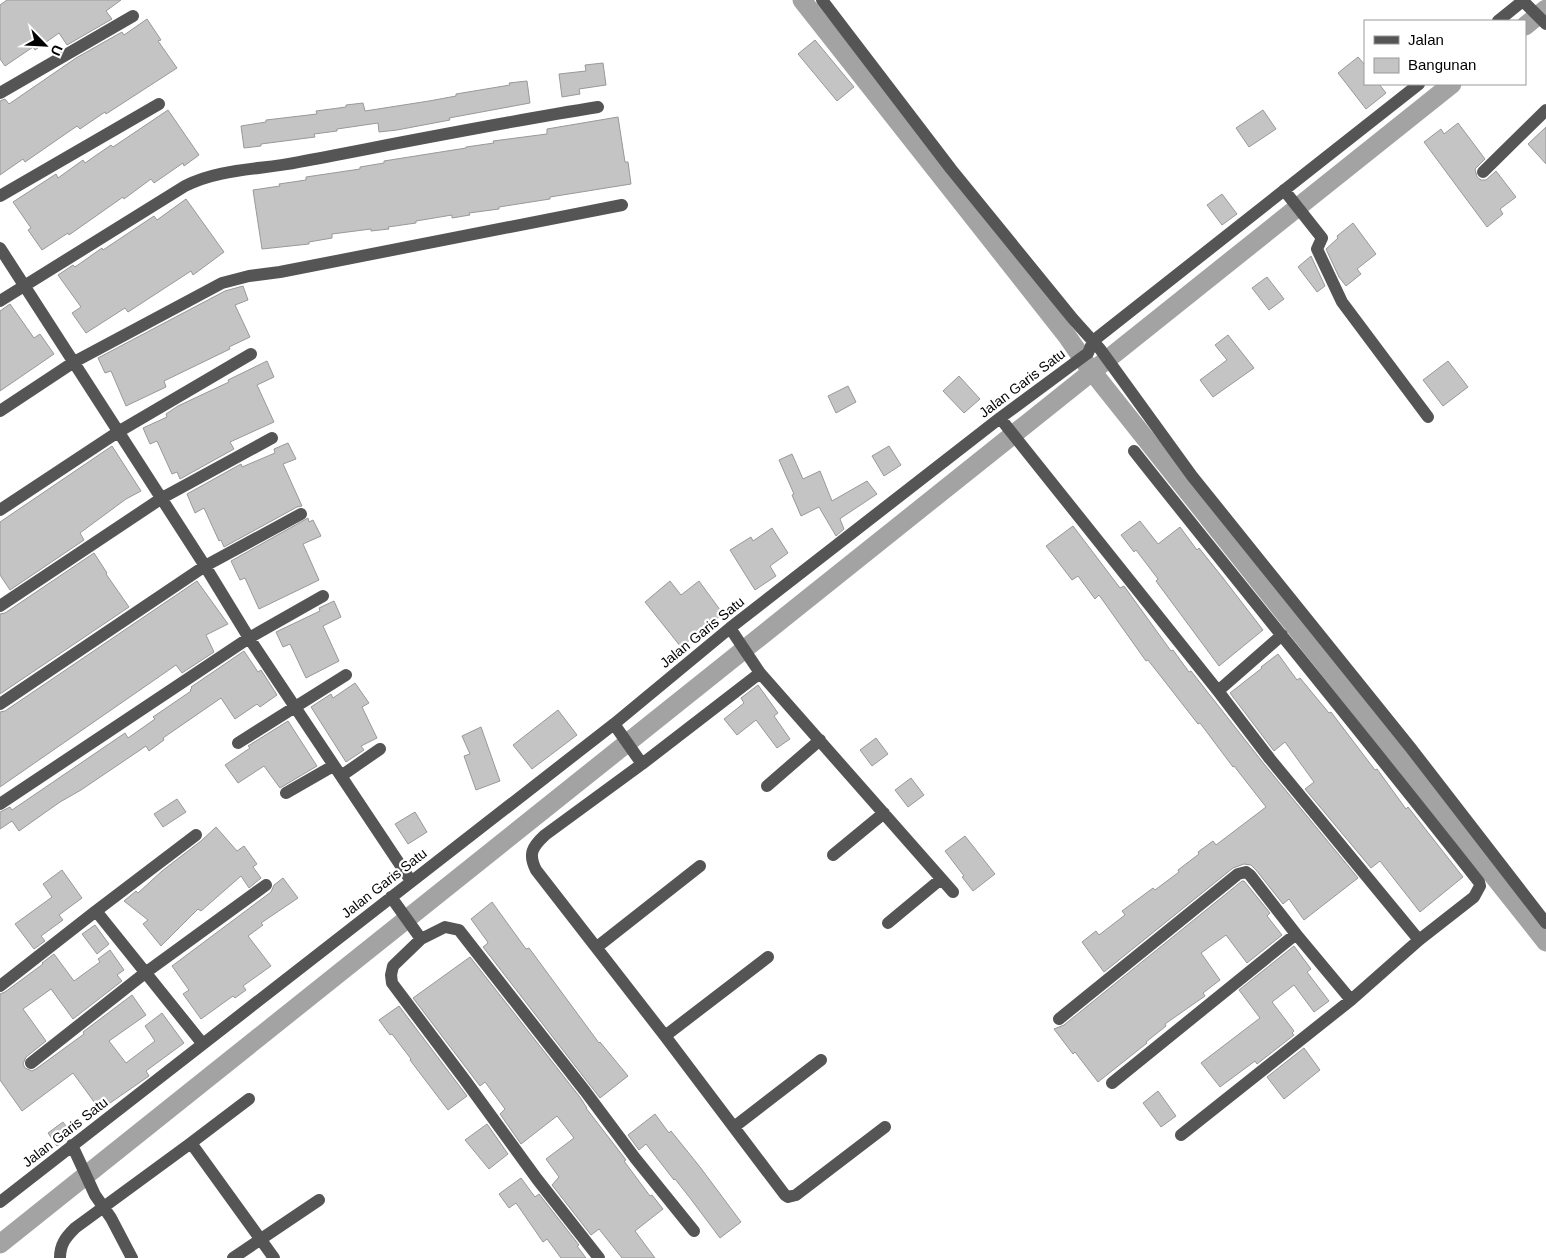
<svg xmlns="http://www.w3.org/2000/svg" width="1546" height="1258" font-family="Helvetica,sans-serif">
	<style>
		.lines { fill: none; stroke-linecap: round; stroke-linejoin: round }
		.canal { stroke: #a3a3a3; stroke-width: 19 }
		.building { fill: #c4c4c4; stroke: #999 }
		.minor { stroke: #555; stroke-width: 12 }
		.labels { text-anchor: middle; dominant-baseline: central; stroke-width: 4.5; stroke-linejoin: round; paint-order: stroke }
		.street-label { font-size: 14px; fill: #000; stroke: #fff }
	</style>
	<rect width="100%" height="100%" fill="#fff"/>
	<g class="lines">
		<path class="canal" d="M 802,0 L 1067,336 L 1087,365 L 1546,942
			M 1525,26 L 1546,9
			M 0,1244 L 1452,84"/>
	</g>
	<path class="building" d="M 7,0 L 121,0 L 106,11 L 112,19 L 67,45 L 59,33 L 35,50 L 33,47 L 5,66 L 0,59 L 0,5 Z
		M 147,19 L 161,40 L 158,41 L 177,68 L 106,114 L 105,112 L 80,129 L 77,126 L 25,162 L 23,159 L 0,175 L 0,101 L 5,99 L 9,104 L 76,58 L 122,32 L 124,35 Z
		M 815,40 L 854,87 L 837,101 L 798,54 Z
		M 1358,57 L 1365,65 L 1365,84 L 1379,84 L 1386,93 L 1366,109 L 1338,73 Z
		M 603,63 L 606,85 L 579,89 L 580,94 L 562,97 L 559,74 L 586,71 L 585,65 Z
		M 527,81 L 530,103 L 449,118 L 450,120 L 397,130 L 379,132 L 378,123 L 337,129 L 337,131 L 314,134 L 315,137 L 261,144 L 261,146 L 244,148 L 241,126 L 266,122 L 266,120 L 317,114 L 316,111 L 346,107 L 346,105 L 363,103 L 365,111 L 429,101 L 456,96 L 456,94 L 510,85 L 509,83 Z
		M 168,110 L 199,155 L 184,166 L 183,163 L 154,183 L 151,179 L 124,199 L 123,197 L 69,235 L 68,233 L 42,250 L 28,230 L 31,228 L 13,202 L 56,174 L 58,178 L 83,160 L 85,163 L 111,145 L 113,147 Z
		M 1263,110 L 1276,129 L 1249,147 L 1236,128 Z
		M 618,117 L 625,162 L 628,162 L 631,184 L 550,197 L 550,199 L 499,207 L 499,209 L 469,213 L 470,215 L 452,218 L 452,215 L 416,221 L 416,223 L 388,227 L 389,229 L 371,231 L 371,229 L 332,234 L 332,238 L 309,242 L 309,244 L 262,249 L 253,190 L 280,186 L 279,184 L 306,180 L 306,177 L 360,169 L 360,167 L 384,163 L 384,161 L 466,148 L 466,147 L 494,143 L 493,141 L 547,134 L 547,129 Z
		M 1458,123 L 1485,159 L 1475,169 L 1477,177 L 1481,180 L 1486,180 L 1496,171 L 1516,197 L 1500,209 L 1503,214 L 1487,227 L 1424,142 L 1441,129 L 1444,134 Z
		M 1546,127 L 1546,164 L 1528,144 Z
		M 1222,194 L 1237,214 L 1222,225 L 1207,205 Z
		M 186,199 L 224,252 L 193,275 L 191,271 L 128,312 L 125,308 L 86,333 L 72,313 L 81,307 L 58,275 L 73,265 L 75,267 L 102,248 L 103,250 L 154,216 L 157,220 Z
		M 1353,223 L 1376,254 L 1357,269 L 1361,274 L 1346,286 L 1339,277 L 1326,249 L 1338,238 L 1337,236 Z
		M 1311,256 L 1325,286 L 1317,292 L 1298,267 Z
		M 1267,277 L 1284,299 L 1269,310 L 1252,288 Z
		M 243,286 L 248,300 L 235,305 L 250,337 L 229,347 L 230,349 L 164,381 L 166,387 L 126,406 L 111,371 L 105,373 L 98,358 L 225,291 Z
		M 10,304 L 34,338 L 40,334 L 54,354 L 0,391 L 0,311 Z
		M 1228,335 L 1254,368 L 1213,397 L 1200,380 L 1227,360 L 1215,345 Z
		M 267,361 L 274,377 L 257,385 L 274,422 L 230,442 L 234,449 L 180,479 L 177,472 L 172,474 L 157,441 L 150,444 L 143,428 L 167,417 L 166,414 L 178,406 L 229,382 L 228,380 Z
		M 1448,361 L 1468,387 L 1443,406 L 1423,380 Z
		M 959,376 L 980,399 L 964,413 L 943,391 Z
		M 848,386 L 856,402 L 836,413 L 828,396 Z
		M 288,443 L 296,459 L 283,464 L 302,506 L 297,507 L 224,547 L 221,540 L 219,541 L 204,508 L 195,513 L 187,494 L 241,464 L 242,467 L 275,453 L 274,449 Z
		M 112,446 L 141,491 L 126,499 L 80,533 L 84,540 L 10,590 L 0,575 L 0,522 Z
		M 889,446 L 901,465 L 884,476 L 872,456 Z
		M 792,454 L 803,479 L 820,471 L 832,501 L 867,481 L 877,494 L 841,518 L 840,519 L 844,529 L 836,536 L 819,507 L 801,516 L 792,495 L 794,494 L 779,460 Z
		M 308,518 L 309,522 L 313,520 L 321,536 L 303,544 L 319,580 L 259,609 L 245,578 L 240,580 L 231,561 Z
		M 1140,521 L 1158,544 L 1180,527 L 1197,550 L 1199,548 L 1223,578 L 1263,630 L 1219,666 L 1156,581 L 1158,579 L 1136,550 L 1134,552 L 1121,535 Z
		M 1073,526 L 1120,588 L 1124,586 L 1171,651 L 1173,650 L 1189,672 L 1191,671 L 1264,764 L 1358,878 L 1304,920 L 1289,899 L 1283,904 L 1256,870 L 1251,865 L 1244,864 L 1233,868 L 1104,972 L 1082,942 L 1096,931 L 1099,935 L 1125,915 L 1122,911 L 1153,888 L 1155,890 L 1179,872 L 1178,870 L 1199,854 L 1198,852 L 1213,841 L 1216,845 L 1266,807 L 1234,766 L 1233,767 L 1200,723 L 1198,724 L 1148,660 L 1146,661 L 1099,595 L 1095,599 L 1078,576 L 1072,580 L 1046,546 Z
		M 772,528 L 788,553 L 770,566 L 776,576 L 755,590 L 730,550 L 751,537 L 753,541 Z
		M 94,553 L 107,573 L 106,574 L 129,607 L 0,694 L 0,614 L 5,613 Z
		M 197,581 L 228,624 L 206,635 L 214,652 L 182,673 L 176,665 L 0,787 L 0,712 L 5,711 Z
		M 670,581 L 681,595 L 699,581 L 723,614 L 709,625 L 709,624 L 681,647 L 645,602 Z
		M 334,601 L 341,617 L 323,626 L 339,661 L 306,678 L 290,644 L 283,647 L 276,632 L 320,611 L 319,608 Z
		M 244,651 L 258,672 L 261,670 L 277,695 L 260,707 L 257,704 L 235,719 L 221,698 L 163,738 L 164,740 L 149,751 L 146,746 L 81,790 L 60,802 L 19,831 L 12,821 L 0,829 L 0,812 L 10,807 L 12,810 L 125,733 L 128,738 L 155,719 L 153,717 L 191,691 L 190,690 L 192,688 L 191,687 Z
		M 1278,654 L 1297,680 L 1300,678 L 1329,713 L 1331,712 L 1375,770 L 1377,769 L 1406,809 L 1408,807 L 1463,877 L 1420,912 L 1380,861 L 1371,868 L 1305,789 L 1314,782 L 1285,742 L 1274,751 L 1230,693 L 1262,668 L 1261,667 Z
		M 355,683 L 369,703 L 362,707 L 377,738 L 361,746 L 364,750 L 346,762 L 311,707 L 331,694 L 333,698 Z
		M 758,685 L 778,713 L 774,716 L 790,739 L 777,748 L 756,720 L 737,735 L 724,719 L 744,703 L 741,698 Z
		M 558,710 L 577,735 L 532,769 L 513,745 Z
		M 288,721 L 317,766 L 280,788 L 264,766 L 238,783 L 225,765 L 250,748 L 248,746 Z
		M 481,727 L 500,781 L 476,790 L 464,756 L 470,754 L 462,736 Z
		M 876,738 L 888,754 L 872,766 L 860,750 Z
		M 911,778 L 924,795 L 908,807 L 895,790 Z
		M 177,799 L 186,812 L 163,827 L 154,814 Z
		M 415,812 L 427,832 L 408,844 L 395,824 Z
		M 216,827 L 237,851 L 244,846 L 257,864 L 253,867 L 261,878 L 249,888 L 241,876 L 201,911 L 198,909 L 161,946 L 143,924 L 148,920 L 124,901 L 136,891 L 138,893 L 162,871 L 201,841 Z
		M 965,836 L 995,874 L 973,891 L 962,877 L 964,876 L 945,851 Z
		M 62,870 L 82,898 L 59,915 L 63,920 L 41,936 L 45,941 L 34,949 L 15,924 L 52,897 L 43,884 Z
		M 283,878 L 298,898 L 261,923 L 263,925 L 248,936 L 271,966 L 243,986 L 246,990 L 235,998 L 233,996 L 201,1019 L 183,994 L 189,990 L 172,966 L 271,892 L 274,885 Z
		M 1242,881 L 1244,881 L 1270,913 L 1267,916 L 1282,935 L 1247,963 L 1226,935 L 1201,953 L 1220,980 L 1203,993 L 1205,996 L 1165,1024 L 1166,1026 L 1146,1042 L 1147,1043 L 1098,1082 L 1075,1052 L 1073,1054 L 1054,1029 L 1064,1025 Z
		M 492,902 L 526,949 L 529,948 L 599,1043 L 600,1042 L 628,1076 L 600,1098 L 483,947 L 488,943 L 487,941 L 471,919 Z
		M 95,925 L 109,944 L 97,954 L 82,934 Z
		M 1294,946 L 1311,969 L 1307,972 L 1329,1001 L 1314,1012 L 1294,985 L 1272,1002 L 1294,1031 L 1292,1033 L 1294,1035 L 1257,1064 L 1255,1061 L 1220,1087 L 1201,1063 L 1260,1018 L 1239,990 Z
		M 110,950 L 124,970 L 117,975 L 122,981 L 73,1019 L 51,989 L 23,1009 L 46,1041 L 26,1057 L 23,1064 L 25,1068 L 32,1071 L 36,1069 L 84,1034 L 83,1032 L 132,995 L 146,1015 L 109,1041 L 126,1063 L 155,1041 L 145,1026 L 162,1013 L 184,1043 L 146,1071 L 149,1076 L 100,1110 L 73,1073 L 22,1111 L 0,1080 L 0,994 L 5,992 L 43,964 L 42,963 L 54,954 L 74,981 L 100,962 L 98,959 Z
		M 470,957 L 579,1096 L 587,1108 L 586,1108 L 626,1160 L 624,1161 L 650,1196 L 652,1195 L 663,1209 L 635,1231 L 655,1258 L 622,1258 L 599,1229 L 591,1235 L 552,1185 L 559,1177 L 546,1159 L 574,1138 L 557,1116 L 521,1144 L 500,1114 L 505,1109 L 485,1082 L 480,1086 L 413,998 Z
		M 399,1006 L 467,1096 L 448,1110 L 410,1060 L 411,1059 L 392,1034 L 390,1035 L 379,1020 Z
		M 1304,1048 L 1320,1070 L 1284,1099 L 1267,1077 Z
		M 1158,1091 L 1176,1116 L 1161,1127 L 1143,1103 Z
		M 655,1114 L 669,1133 L 671,1131 L 700,1167 L 741,1222 L 720,1238 L 690,1198 L 675,1179 L 674,1180 L 646,1144 L 639,1150 L 628,1135 Z
		M 63,1122 L 72,1134 L 57,1146 L 48,1133 Z
		M 487,1124 L 508,1154 L 489,1169 L 465,1140 Z
		M 521,1178 L 535,1197 L 539,1194 L 579,1245 L 577,1246 L 586,1258 L 561,1258 L 547,1239 L 543,1242 L 516,1203 L 509,1208 L 499,1194 Z"/>
	<g class="lines">
		<path class="minor" d="M 822,0 L 951,169 L 1073,319 L 1100,349 L 1192,476 L 1410,747 L 1546,923
			M 1523,1 L 1546,24
			M 1498,21 L 1524,0
			M 0,93 L 133,16
			M 1483,172 L 1546,110
			M 1284,190 L 1322,238 L 1317,249 L 1342,302 L 1428,417
			M 0,196 L 159,104
			M 0,248 L 205,566 L 249,638 L 411,881
			M 0,301 L 185,186 C 220,168 261,170 299,162 C 399,143 498,123 598,107
			M 0,411 L 74,362 L 222,283 L 249,276 L 280,272 L 622,205
			M 1000,418 L 1218,691 L 1270,759 L 1419,940
			M 1134,451 C 1248,595 1365,737 1479,882 L 1480,886 L 1474,897 L 1419,940 L 1351,1000 L 1181,1135
			M 0,510 L 118,432 L 251,354
			M 0,606 L 162,498 L 272,438
			M 730,628 L 760,673 L 953,892
			M 760,673 L 642,764 L 545,835 C 532,847 528,854 536,870 L 665,1036 L 785,1195 L 788,1197 L 796,1195 L 885,1127
			M 1218,691 L 1282,635
			M 0,704 L 205,566 L 301,514
			M 614,724 L 642,764
			M 238,743 L 346,675
			M 341,776 L 380,749
			M 767,786 L 820,740
			M 286,793 L 333,766
			M 0,804 L 249,638 L 323,596
			M 833,855 L 884,813
			M 391,897 L 421,939
			M 96,911 L 196,835
			M 888,923 L 941,879
			M 597,947 L 700,866
			M 0,986 L 96,911 L 202,1043
			M 1059,1019 L 1238,874 L 1246,872 L 1250,875 L 1296,934
			M 665,1036 L 768,957
			M 31,1063 L 145,973 L 266,885
			M 1112,1083 L 1296,934 L 1351,1000
			M 734,1127 L 821,1060
			M 191,1143 L 249,1099
			M 72,1145 L 95,1195 L 111,1218 L 132,1258
			M 0,1202 L 614,724 L 730,628 L 1000,418 L 1088,353 L 1093,341 L 1419,84
			M 60,1258 C 60,1244 66,1237 75,1228 L 191,1143 L 274,1258
			M 233,1258 L 319,1200
			M 599,1258 L 537,1179 L 465,1080 L 392,983 L 391,975 L 393,966 L 421,939 L 445,927 L 459,930 L 585,1091 L 635,1158 L 694,1231"/>
	</g>
	<g class="labels">
		<g class="street-label">
			<text transform="translate(1022 383) rotate(-37)">Jalan Garis Satu</text>
			<text transform="translate(702 632) rotate(-39)">Jalan Garis Satu</text>
			<text transform="translate(384 883) rotate(-38)">Jalan Garis Satu</text>
			<text transform="translate(65 1132) rotate(-38)">Jalan Garis Satu</text>
		</g>
	</g>
	<rect x="1364" y="20" width="162" height="65" fill="#ffffff" stroke="#999999"/>
	<rect x="1374" y="36" width="25" height="8" fill="#555555" stroke="#999999"/>
	<text x="1408" y="45" font-size="15" fill="#000000">Jalan</text>
	<rect x="1374" y="58" width="25" height="15" fill="#c4c4c4" stroke="#999999"/>
	<text x="1408" y="70" font-size="15" fill="#000000">Bangunan</text>
	<g transform="translate(45 45) rotate(114)" stroke="#ffffff" stroke-width="4" paint-order="stroke">
	<path d="M0-4L9 19L0 12L-9 19Z" fill="#000000"/>
	<text y="-8" font-size="14" font-weight="bold" text-anchor="middle" fill="#000000">U</text>
	</g>
</svg>
